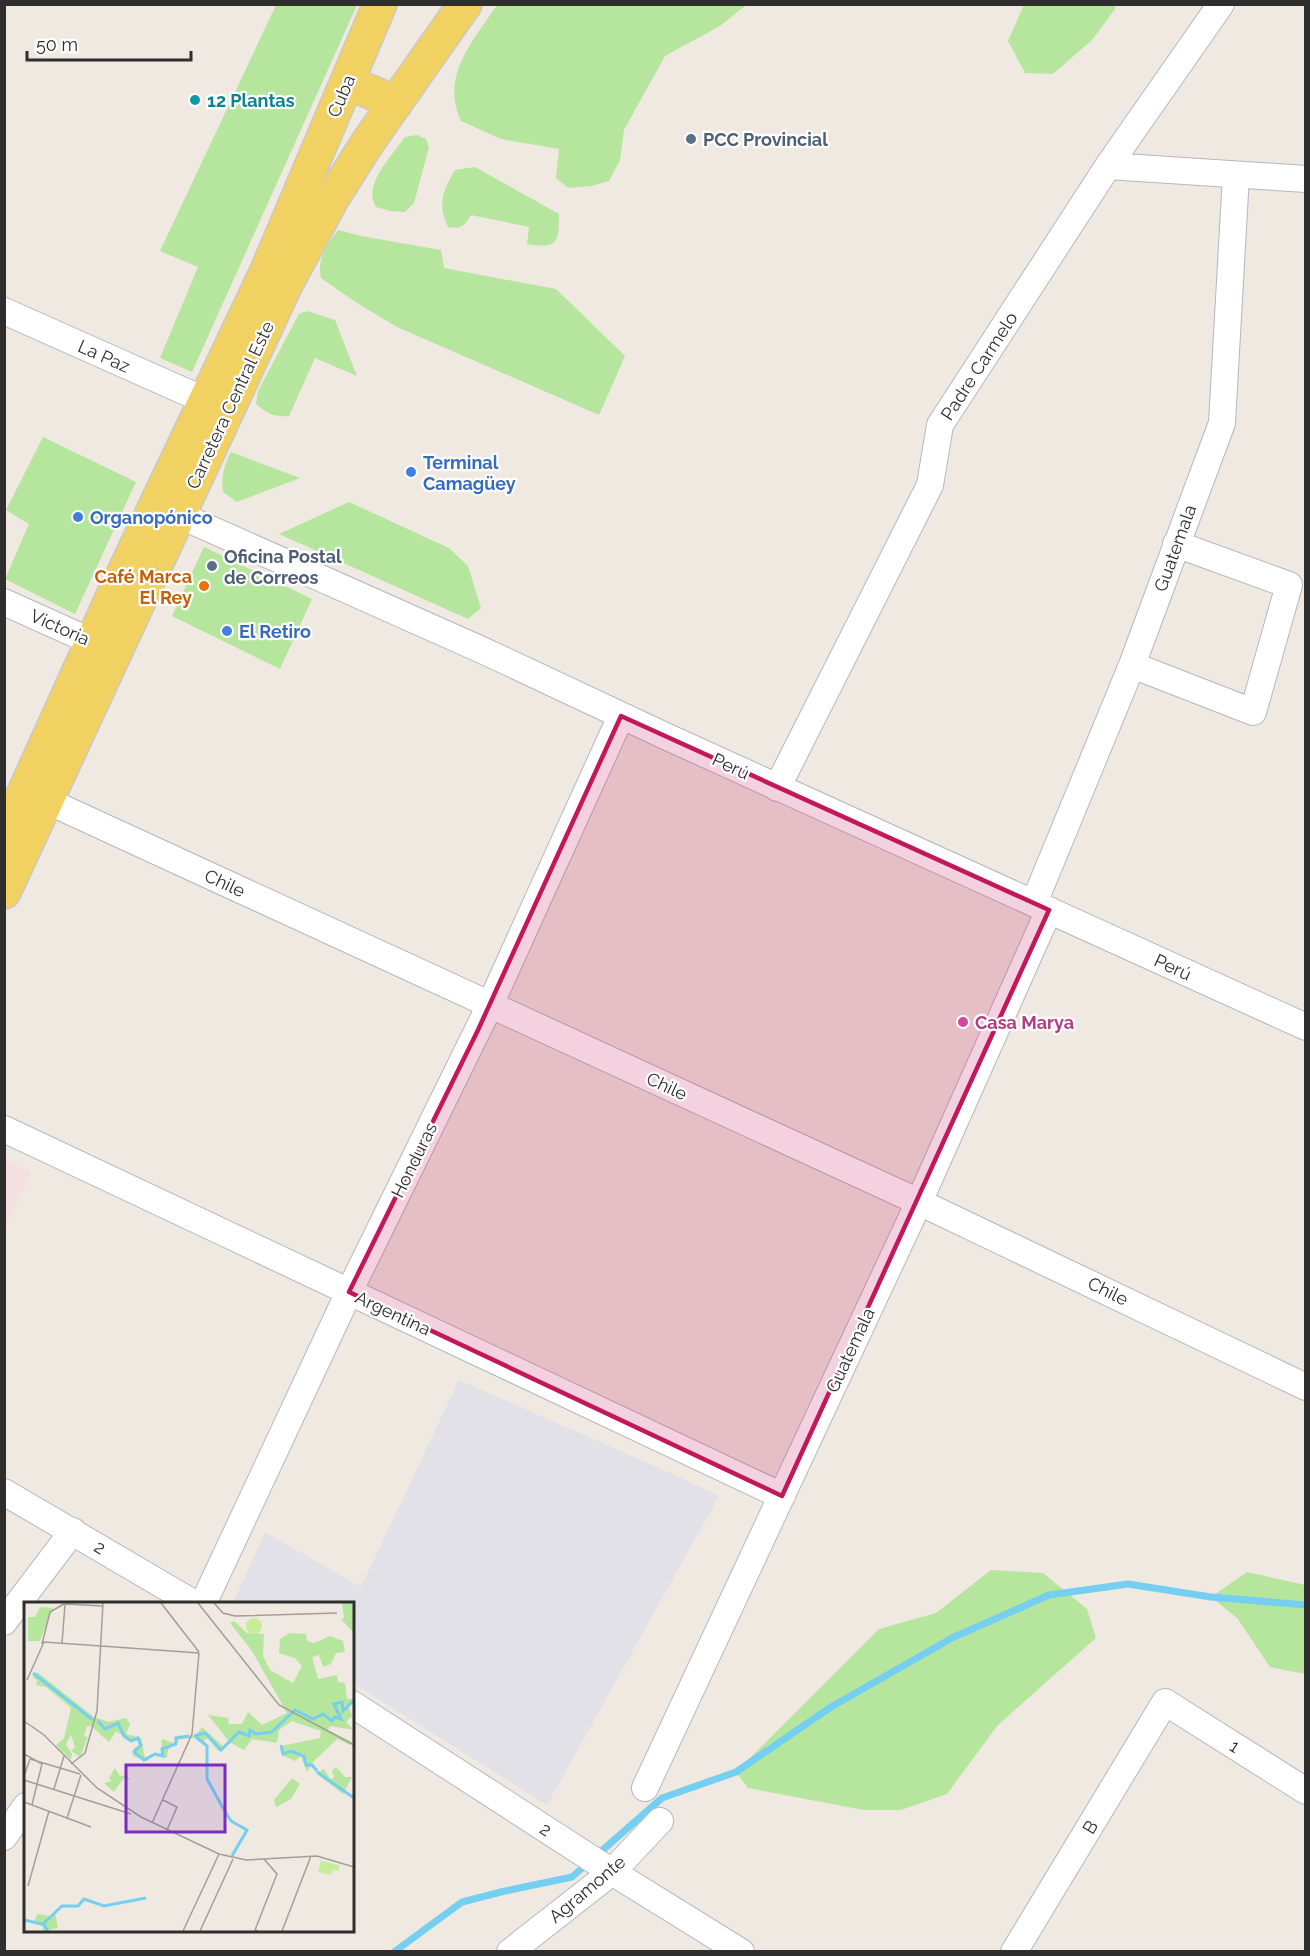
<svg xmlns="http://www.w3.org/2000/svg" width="1310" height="1956" font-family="Raleway,sans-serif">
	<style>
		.industrial { fill: #e3e1e8 }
		.medical { fill: #f5dfe0 }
		.green { fill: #b6e59e }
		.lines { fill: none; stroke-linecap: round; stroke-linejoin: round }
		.stream { stroke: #75cff0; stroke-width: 7 }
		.minor-casing { stroke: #b4b7c1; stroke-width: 28 }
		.major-casing { stroke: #c9c9c9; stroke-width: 36 }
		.minor { stroke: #fff; stroke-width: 26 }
		.major { stroke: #f2d163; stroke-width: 33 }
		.marked { fill: #c2185b; fill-opacity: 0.2; stroke: #c2185b; stroke-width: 4.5; stroke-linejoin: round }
		.culture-dot { fill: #0f9aa8; stroke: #fff; stroke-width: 2 }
		.service-dot { fill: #5c6f8a; stroke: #fff; stroke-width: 2 }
		.shop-dot { fill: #3f7fe0; stroke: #fff; stroke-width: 2 }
		.food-dot { fill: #e8710a; stroke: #fff; stroke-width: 2 }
		.hotel-dot { fill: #d1479c; stroke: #fff; stroke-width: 2 }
		.labels { text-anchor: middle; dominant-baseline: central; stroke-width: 4.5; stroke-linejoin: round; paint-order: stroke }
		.street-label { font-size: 18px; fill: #2e2e2e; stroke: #fff }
		.culture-label { font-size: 18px; font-weight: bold; fill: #0d838f; stroke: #fff; text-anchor: start }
		.service-label { font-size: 18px; font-weight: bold; fill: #4e5e75; stroke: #fff; text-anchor: start }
		.shop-label { font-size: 18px; font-weight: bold; fill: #366cbe; stroke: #fff; text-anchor: start }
		.food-label { font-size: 18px; font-weight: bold; fill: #c56008; stroke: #fff; text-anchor: end }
		.hotel-label { font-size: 18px; font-weight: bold; fill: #b23c85; stroke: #fff; text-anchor: start }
		.inset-river { fill: none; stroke: #75cff0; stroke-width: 3 }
		.inset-road { fill: none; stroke: #a29e99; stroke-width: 1.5 }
		.view { fill: #7b2cbf; fill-opacity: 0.15; stroke: #7b2cbf; stroke-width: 3 }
		.inset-edge { fill: none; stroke: #2e2e2e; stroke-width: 3 }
	</style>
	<rect width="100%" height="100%" fill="#efe9e1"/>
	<path class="industrial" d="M 459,1380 L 677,1476 L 719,1496 L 547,1805 L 353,1683 L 352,1604 L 233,1603 L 265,1532 L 361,1587 Z"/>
	<path class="medical" d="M 5,1160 L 31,1172 L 5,1228 Z"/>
	<path class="green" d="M 276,5 L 357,5 L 192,372 L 160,358 L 198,267 L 160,251 Z
		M 497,5 L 497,4 L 746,5 L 720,26 L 665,56 L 624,130 L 620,160 L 609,181 L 591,186 L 568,188 L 556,178 L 559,149 L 501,139 L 461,121 C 440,76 473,41 497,5 Z
		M 1024,5 L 1115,4 L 1115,9 L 1092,40 L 1053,74 L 1025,73 L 1008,41 Z
		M 417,135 L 426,139 L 429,147 L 414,203 L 405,212 L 390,211 L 376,207 C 362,185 392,156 405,137 Z
		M 475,167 L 559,214 C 559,243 557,249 527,244 L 529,227 L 471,215 C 465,225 461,230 448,227 C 437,205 443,190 455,170 Z
		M 338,230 L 361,236 L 441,250 L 444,268 L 556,289 L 625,356 L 599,415 L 397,327 L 357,303 L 321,278 C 317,259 326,245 338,230 Z
		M 307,311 L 335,320 L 357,376 L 315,358 L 289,416 C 275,417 267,414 256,404 L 258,391 L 299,314 Z
		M 43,437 L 136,482 L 75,614 L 5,579 L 29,524 L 6,510 Z
		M 231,452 L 300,478 L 237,502 L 223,492 C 221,476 224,466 231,452 Z
		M 349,502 L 449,548 L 468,566 L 481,608 L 468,619 L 279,534 Z
		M 204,547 L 312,599 L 280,669 L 172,616 Z
		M 991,1570 L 1043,1573 L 1087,1609 L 1096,1638 L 997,1726 L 947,1794 L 901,1810 L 864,1810 L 748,1788 L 736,1772 L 879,1629 L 936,1613 Z
		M 1247,1572 L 1305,1585 L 1305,1674 L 1270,1667 L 1237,1618 L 1211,1597 Z"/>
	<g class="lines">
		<path class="stream" d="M 597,1855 L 662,1798 L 736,1772 L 831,1707 L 952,1638 L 1049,1595 L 1128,1584 L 1211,1597 L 1306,1605
			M 394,1952 L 462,1902 L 505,1891 L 572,1877 L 589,1862"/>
		<g class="minor-casing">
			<path id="minor" d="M 1108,166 L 1306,179
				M 4,311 L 204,400
				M 161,507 L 482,650 L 663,735 L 1306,1027
				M 4,602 L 108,649
				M 1132,665 L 1253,712 L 1289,585 L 1176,544
				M 777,788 L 930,485 L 940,425 L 1108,166 L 1221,4
				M 30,793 L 919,1202 L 1306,1387
				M 1034,903 L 1132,665 L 1222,423 L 1236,175
				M 4,1129 L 782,1496
				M 4,1492 L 195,1604
				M 203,1604 L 349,1292 L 490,1005 L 621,716
				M 4,1622 L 73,1531
				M 352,1704 L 612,1872 L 741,1952
				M 645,1788 L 919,1202 L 1049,910
				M 4,1837 L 26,1806
				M 510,1952 L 612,1872 L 660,1821
				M 1014,1952 L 1165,1702 L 1306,1791"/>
		</g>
		<g class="major-casing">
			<path id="major" d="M 347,82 L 396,103
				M 4,837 L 118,585 L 266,273 L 380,4
				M 4,892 L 286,284 L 332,199 L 368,142 L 465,4"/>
		</g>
		<use href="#minor" class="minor"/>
		<use href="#major" class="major"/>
	</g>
	<path class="marked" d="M 621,716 L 1049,910 L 782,1496 L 349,1292 L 478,1030 Z"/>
	<circle class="culture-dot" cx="195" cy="100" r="6"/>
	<g class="service-dot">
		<circle cx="691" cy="139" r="6"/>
		<circle cx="212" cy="566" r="6"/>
	</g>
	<g class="shop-dot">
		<circle cx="411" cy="472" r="6"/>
		<circle cx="78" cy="517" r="6"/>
		<circle cx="227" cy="631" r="6"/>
	</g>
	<circle class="food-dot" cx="204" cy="586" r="6"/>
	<circle class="hotel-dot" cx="963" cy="1022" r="6"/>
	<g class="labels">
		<g class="street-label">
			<text transform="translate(341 96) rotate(-67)">Cuba</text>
			<text transform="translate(104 356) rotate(24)">La Paz</text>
			<text transform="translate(979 366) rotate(-57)">Padre Carmelo</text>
			<text transform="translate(230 405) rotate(-65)">Carretera Central Este</text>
			<text transform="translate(1175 548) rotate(-70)">Guatemala</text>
			<text transform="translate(60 627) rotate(24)">Victoria</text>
			<text transform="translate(731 766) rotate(25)">Perú</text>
			<text transform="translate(225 883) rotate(25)">Chile</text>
			<text transform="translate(1173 967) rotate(25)">Perú</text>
			<text transform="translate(667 1086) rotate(25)">Chile</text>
			<text transform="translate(414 1160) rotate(-64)">Honduras</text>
			<text transform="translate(1108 1291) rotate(26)">Chile</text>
			<text transform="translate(393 1313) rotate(25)">Argentina</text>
			<text transform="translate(850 1350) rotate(-65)">Guatemala</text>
			<text transform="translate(100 1547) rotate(31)">2</text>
			<text transform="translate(1235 1746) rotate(33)">1</text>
			<text transform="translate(1090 1827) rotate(-59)">B</text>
			<text transform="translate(546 1829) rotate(33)">2</text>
			<text transform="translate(587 1889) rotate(-40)">Agramonte</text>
		</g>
		<g class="culture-label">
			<text x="207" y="100">12 Plantas</text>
		</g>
		<g class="service-label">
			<text x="703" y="139">PCC Provincial</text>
			<text x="224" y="556">Oficina Postal<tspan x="224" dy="21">de Correos</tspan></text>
		</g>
		<g class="shop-label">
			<text x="423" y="462">Terminal<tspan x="423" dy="21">Camagüey</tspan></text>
			<text x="90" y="517">Organopónico</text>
			<text x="239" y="631">El Retiro</text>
		</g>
		<g class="food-label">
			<text x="192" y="576">Café Marca<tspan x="192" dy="21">El Rey</tspan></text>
		</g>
		<g class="hotel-label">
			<text x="975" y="1022">Casa Marya</text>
		</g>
	</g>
	<g transform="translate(24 1602)">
		<rect width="330" height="330" fill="#efe9e1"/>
		<path d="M 318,1 L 330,1 L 330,31 L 317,17 L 320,16 ZM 16,5 L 29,6 L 16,39 L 4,39 L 4,15 L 11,15 ZM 210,19 L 223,31 L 240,32 L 239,54 L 246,68 L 269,81 L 278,64 L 271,56 L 255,51 L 256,37 L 266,31 L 282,32 L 283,39 L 290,41 L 306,34 L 319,39 L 321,50 L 312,51 L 307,62 L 299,65 L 295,53 L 288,55 L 294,77 L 313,73 L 314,80 L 321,81 L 323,97 L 329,97 L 324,103 L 328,114 L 322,120 L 330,128 L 306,124 L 304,128 L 328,140 L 326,143 L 313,137 L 289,160 L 283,170 L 277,154 L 271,159 L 260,154 L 257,144 L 296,136 L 297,129 L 268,119 L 255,128 L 253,141 L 228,137 L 220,148 L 207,141 L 194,149 L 184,136 L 180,138 L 183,145 L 171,136 L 156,137 L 144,148 L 143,156 L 130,153 L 123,159 L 109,154 L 109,147 L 115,143 L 113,138 L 107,140 L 92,129 L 85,140 L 67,124 L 63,124 L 60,134 L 64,135 L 56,155 L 47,149 L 51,145 L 47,133 L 42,142 L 48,152 L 47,158 L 32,143 L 40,136 L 47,106 L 22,85 L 12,83 L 13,78 L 8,75 L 13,70 L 70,115 L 85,120 L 102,116 L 106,122 L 102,132 L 117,136 L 121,156 L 137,151 L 138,137 L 150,141 L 151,134 L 172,133 L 178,125 L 200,145 L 204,138 L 184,113 L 204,116 L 205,122 L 218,122 L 224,110 L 238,123 L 263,111 L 228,49 L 206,21 ZM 312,165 L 321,175 L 328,175 L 319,192 L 292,171 L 300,167 L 306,177 L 310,176 L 308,169 ZM 91,166 L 96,174 L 103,173 L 106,178 L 99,177 L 90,190 L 80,181 L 88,179 L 85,176 ZM 268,176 L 276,182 L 267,197 L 252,205 L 250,198 ZM 31,310 L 34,326 L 19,329 L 19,324 L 10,322 L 13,312 L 27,314 Z" fill="#b6e59e"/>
		<path d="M222 24a8 8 0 1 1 16 0a8 8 0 1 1-16 0ZM 297,258 L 316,264 L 314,269 L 309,268 L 307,273 L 294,270 Z" fill="#c9ec9a"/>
		<path class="inset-river" d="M 9,71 L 69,118M 74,119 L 81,127 L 94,121 L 100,134 L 107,139 L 114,136 L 117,143 L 110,150 L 120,158 L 131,152 L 139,154 L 138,147 L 152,142 L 152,136 L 165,134M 249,129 L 271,108 L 289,117 L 299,112 L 308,119 L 311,115 L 317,117 L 310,102 L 318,100 L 319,109 L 330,98M 170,134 L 181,131 L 197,148 L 215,130 L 225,134 L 226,128 L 232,132 L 249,130M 172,135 L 183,144 L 183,177 L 199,206 L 207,219 L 223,228 L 208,254M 257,143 L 259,152 L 267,149 L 280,154 L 282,163 L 288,163 L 293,169M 293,170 L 330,196M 0,318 L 19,322 L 24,329M 19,322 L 38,304 L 54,304 L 60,297 L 80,304 L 122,296"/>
		<path class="inset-road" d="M 137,1 L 175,50M 174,1 L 255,103 L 330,143M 190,1 L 199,11 L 211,14 L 313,11M 41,2 L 79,4M 38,41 L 41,2M 18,42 L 26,10 L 40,2M 77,44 L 175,51M 3,78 L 20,40 L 77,44M 0,119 L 20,133 L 73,186 L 117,215 L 195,252 L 222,258 L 293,254 L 330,265M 0,152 L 18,162 L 13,182M 6,157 L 56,172M 47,162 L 61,151 L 73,109 L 79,1M 0,174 L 6,157M 0,178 L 107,212M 30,187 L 40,154M 139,198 L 153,205 L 143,228M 0,200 L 67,225M 8,203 L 13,182M 43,216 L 57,173M 128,221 L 168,132 L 175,51M 4,284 L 25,209M 159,329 L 195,252M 176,329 L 209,257M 234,329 L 231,328 L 253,272 L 240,257M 258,329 L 287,254"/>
		<path class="view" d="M 102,163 L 201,163 L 201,230 L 102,230 Z"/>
		<rect width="330" height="330" class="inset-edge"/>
	</g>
	<rect width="1310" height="1956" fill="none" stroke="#2e2e2e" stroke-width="12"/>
	<path d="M27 51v9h164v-9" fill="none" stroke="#2e2e2e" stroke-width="3"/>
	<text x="36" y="51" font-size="18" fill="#2e2e2e" stroke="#ffffff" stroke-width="4.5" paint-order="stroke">50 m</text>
</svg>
